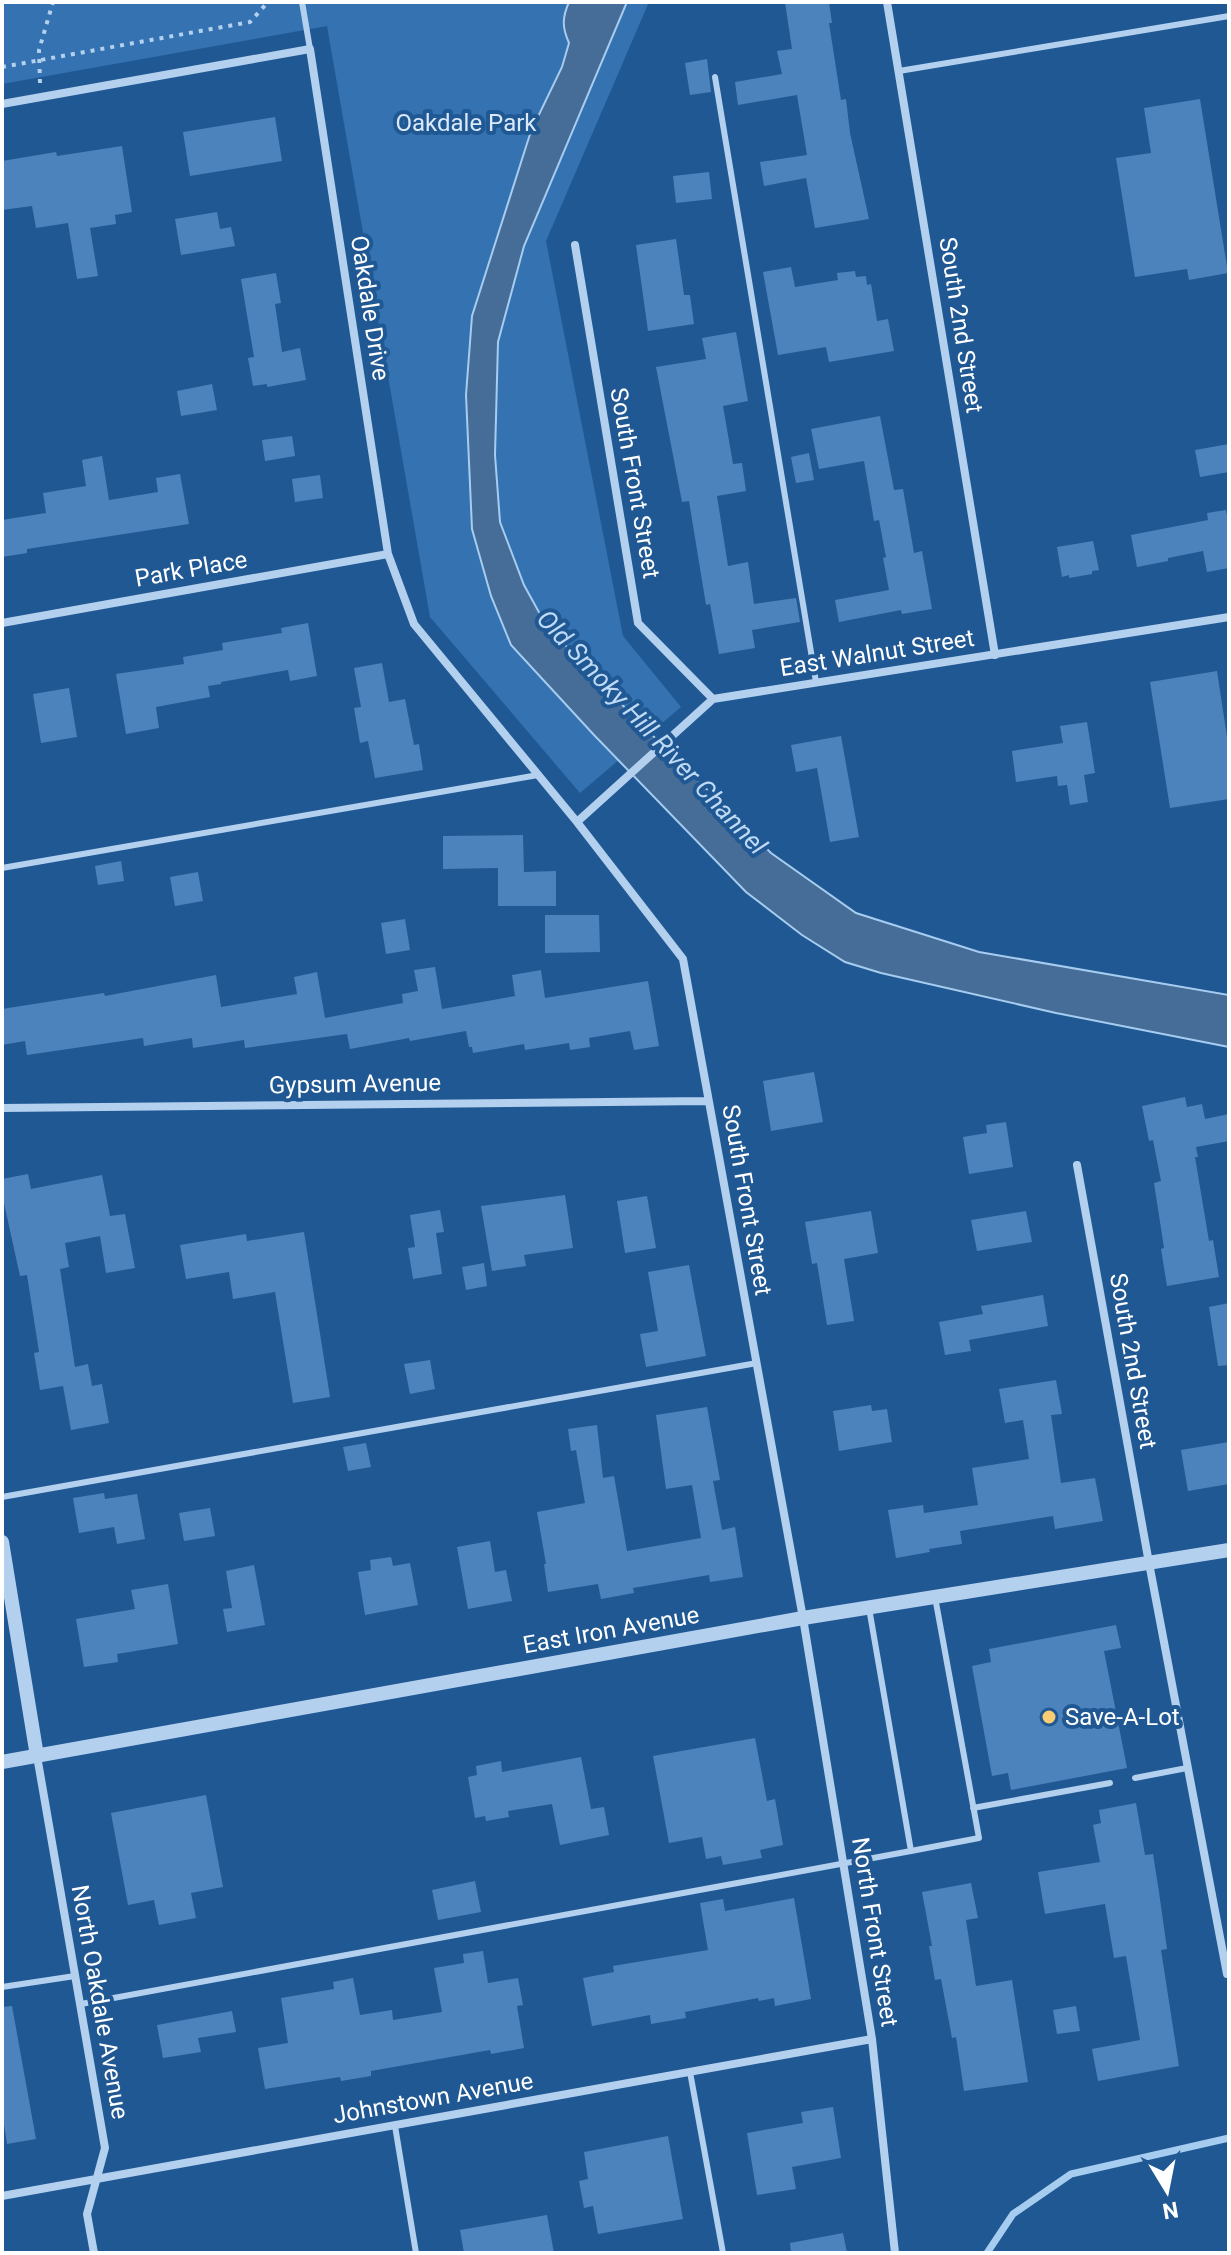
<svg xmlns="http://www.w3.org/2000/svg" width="1231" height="2255" font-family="Roboto,sans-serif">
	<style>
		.green { fill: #3472b1 }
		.water { fill: #456d97; stroke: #a6ccef; stroke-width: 2 }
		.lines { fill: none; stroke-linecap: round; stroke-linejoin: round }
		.stream { stroke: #a6ccef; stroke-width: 7 }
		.building { fill: #4d83bc }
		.path { stroke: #b3d0ee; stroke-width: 4; stroke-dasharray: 4 6; stroke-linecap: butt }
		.service { stroke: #b3d0ee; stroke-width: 6 }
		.minor { stroke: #b3d0ee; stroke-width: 8 }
		.tertiary { stroke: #b3d0ee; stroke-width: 14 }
		.poi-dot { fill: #fbcd73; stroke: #205894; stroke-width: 3 }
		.labels { text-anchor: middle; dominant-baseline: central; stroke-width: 8; stroke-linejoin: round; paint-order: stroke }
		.park-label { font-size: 24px; fill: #d9e9fa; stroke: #205894 }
		.street-label { font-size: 24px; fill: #fff; stroke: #205894 }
		.poi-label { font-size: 24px; fill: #fff; stroke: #205894; text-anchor: start }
		.water-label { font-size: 26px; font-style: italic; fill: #bfdaf5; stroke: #205894 }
	</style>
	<rect width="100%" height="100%" fill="#205894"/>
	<path class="green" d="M 2,2 L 649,2 L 546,241 L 623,636 L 681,707 L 580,793 L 430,617 L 327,26 L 2,84 Z"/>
	<path class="water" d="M 569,2 L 627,2 L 524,246 L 498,342 L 495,455 L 500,522 L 524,585 L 546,625 L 632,715 L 771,853 L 856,913 L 979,952 L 1229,995 L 1229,1047 L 1056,1013 L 881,973 L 845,962 L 802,935 L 746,892 L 594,735 L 511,645 L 491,596 L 472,529 L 466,395 L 472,316 L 531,131 L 562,67 L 569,43 C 562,27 562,18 569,2 Z"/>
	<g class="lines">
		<path class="stream" d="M 987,2253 L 1013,2214 L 1071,2174 L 1229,2138"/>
	</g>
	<path class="building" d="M 785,2 L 829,2 L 832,23 L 829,23 L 841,100 L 846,99 L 850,133 L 869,219 L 815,228 L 806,178 L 764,186 L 760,162 L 807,155 L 797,95 L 738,105 L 735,82 L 782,74 L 777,51 L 792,49 Z
		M 707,59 L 711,92 L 690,95 L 685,63 Z
		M 1200,99 L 1228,273 L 1189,280 L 1187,269 L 1135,277 L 1116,158 L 1151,153 L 1144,108 Z
		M 275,117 L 282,161 L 190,176 L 183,132 Z
		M 122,146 L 132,212 L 115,215 L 116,224 L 90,228 L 98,276 L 77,279 L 68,223 L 36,228 L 32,206 L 2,210 L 2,161 L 56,152 L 57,156 Z
		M 709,172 L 712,199 L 676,203 L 673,176 Z
		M 217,212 L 220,229 L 231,227 L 235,246 L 181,255 L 175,219 Z
		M 676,239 L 684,295 L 690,295 L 694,324 L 648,331 L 636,245 Z
		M 791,267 L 795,287 L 838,280 L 837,273 L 855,271 L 856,277 L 866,276 L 867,285 L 871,284 L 877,321 L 888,319 L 894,351 L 829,362 L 826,347 L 778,355 L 763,272 Z
		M 276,273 L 281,303 L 275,304 L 282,352 L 300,348 L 306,380 L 267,387 L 267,384 L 253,386 L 248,358 L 254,357 L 241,279 Z
		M 736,332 L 748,401 L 723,406 L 733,464 L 742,463 L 746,491 L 717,496 L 728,566 L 748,562 L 754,604 L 796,598 L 800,622 L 752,630 L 755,648 L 719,654 L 710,604 L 706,605 L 689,501 L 682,502 L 656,367 L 706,359 L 702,338 Z
		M 212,384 L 217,410 L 181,416 L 177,391 Z
		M 880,416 L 894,490 L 903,489 L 914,553 L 922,551 L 932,609 L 902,614 L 901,610 L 839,622 L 835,600 L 889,590 L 883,558 L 886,557 L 879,520 L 874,521 L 864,461 L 819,469 L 811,429 Z
		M 292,436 L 295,456 L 265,461 L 262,440 Z
		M 1229,444 L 1229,472 L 1200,477 L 1195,450 Z
		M 809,453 L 814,480 L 796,483 L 791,457 Z
		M 102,456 L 109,500 L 158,492 L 156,478 L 180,474 L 189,524 L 27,549 L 27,553 L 2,557 L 2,520 L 46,513 L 43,493 L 86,486 L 82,460 Z
		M 320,475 L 323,498 L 295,502 L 292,479 Z
		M 1226,510 L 1229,528 L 1229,568 L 1207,572 L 1203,551 L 1168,558 L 1168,561 L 1137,567 L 1131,535 L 1208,520 L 1207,513 Z
		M 1093,541 L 1099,570 L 1092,571 L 1092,574 L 1069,578 L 1069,575 L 1062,577 L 1057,547 Z
		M 308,623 L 317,676 L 290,681 L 288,670 L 221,682 L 221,684 L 208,686 L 210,697 L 156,707 L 159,728 L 126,734 L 116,674 L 184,664 L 183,657 L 223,650 L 222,643 L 282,633 L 281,628 Z
		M 382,663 L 389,702 L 405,699 L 414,745 L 419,744 L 423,770 L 375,778 L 368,741 L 360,743 L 354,708 L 361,707 L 354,668 Z
		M 1217,671 L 1229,750 L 1229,799 L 1170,808 L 1150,682 Z
		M 69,688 L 77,737 L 41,743 L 33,694 Z
		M 1087,722 L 1095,773 L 1084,775 L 1088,802 L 1070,805 L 1067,785 L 1058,786 L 1057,776 L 1016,782 L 1012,751 L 1063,743 L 1060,726 Z
		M 841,736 L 859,837 L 830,842 L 817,768 L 796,772 L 791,745 Z
		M 523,835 L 524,872 L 556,871 L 556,906 L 498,906 L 498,868 L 443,869 L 443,836 Z
		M 121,861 L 124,881 L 98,885 L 95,866 Z
		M 198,872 L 203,901 L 175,906 L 170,877 Z
		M 545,915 L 599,915 L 600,952 L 545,953 Z
		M 405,919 L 410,950 L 386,954 L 381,923 Z
		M 435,967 L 442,1009 L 515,996 L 512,975 L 541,970 L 545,998 L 648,981 L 659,1046 L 634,1050 L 630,1031 L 589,1038 L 590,1047 L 570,1050 L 569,1043 L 525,1050 L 524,1044 L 473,1053 L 472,1047 L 469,1047 L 466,1031 L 410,1041 L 409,1038 L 350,1049 L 347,1034 L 245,1048 L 244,1040 L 193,1048 L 192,1038 L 144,1046 L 143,1038 L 27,1055 L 25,1041 L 2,1045 L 2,1009 L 104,993 L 105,996 L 216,975 L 221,1007 L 297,994 L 294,977 L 317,972 L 325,1018 L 403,1003 L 402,994 L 418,991 L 414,970 Z
		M 814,1072 L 823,1122 L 771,1131 L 763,1081 Z
		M 1185,1097 L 1187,1107 L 1202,1104 L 1205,1119 L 1229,1114 L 1229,1141 L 1196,1147 L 1198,1157 L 1195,1157 L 1209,1241 L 1213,1240 L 1219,1277 L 1167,1286 L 1161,1249 L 1164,1248 L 1154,1183 L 1161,1181 L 1153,1140 L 1149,1141 L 1142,1106 Z
		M 1006,1122 L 1013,1167 L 969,1174 L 963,1137 L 987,1133 L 986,1125 Z
		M 28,1174 L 31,1189 L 102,1175 L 110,1216 L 125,1214 L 135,1268 L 106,1273 L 100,1236 L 65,1243 L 69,1267 L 60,1269 L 75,1367 L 88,1364 L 92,1386 L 102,1384 L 109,1423 L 71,1430 L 63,1386 L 40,1390 L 34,1353 L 39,1352 L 27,1275 L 20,1276 L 2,1194 L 2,1179 Z
		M 565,1195 L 573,1248 L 524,1255 L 526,1266 L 492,1271 L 481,1206 Z
		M 647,1196 L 656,1248 L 625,1253 L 617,1201 Z
		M 440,1210 L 444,1232 L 436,1233 L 442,1274 L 413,1279 L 408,1248 L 415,1247 L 410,1215 Z
		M 871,1211 L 878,1253 L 844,1259 L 854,1321 L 827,1325 L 817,1263 L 812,1264 L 805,1222 Z
		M 1026,1211 L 1032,1242 L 977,1251 L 971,1220 Z
		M 304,1232 L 330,1397 L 293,1403 L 275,1292 L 233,1299 L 229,1272 L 186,1279 L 180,1245 L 246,1234 L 247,1241 Z
		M 484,1263 L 487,1286 L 466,1290 L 462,1267 Z
		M 689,1265 L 706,1356 L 646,1367 L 640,1334 L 658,1331 L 648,1272 Z
		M 1043,1295 L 1048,1326 L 969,1340 L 971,1351 L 945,1355 L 939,1322 L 983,1314 L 981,1306 Z
		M 1229,1303 L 1229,1365 L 1218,1366 L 1209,1307 Z
		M 430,1360 L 435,1389 L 410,1394 L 404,1364 Z
		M 1056,1380 L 1062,1414 L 1051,1415 L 1061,1483 L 1095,1478 L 1103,1521 L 1055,1529 L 1053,1516 L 960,1531 L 962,1544 L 929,1549 L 930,1552 L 896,1558 L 888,1510 L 923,1505 L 924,1513 L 978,1505 L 972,1468 L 1029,1459 L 1023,1420 L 1005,1423 L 999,1389 Z
		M 871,1405 L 872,1411 L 887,1409 L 892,1442 L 839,1451 L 833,1411 Z
		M 707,1407 L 720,1480 L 713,1481 L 722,1530 L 735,1527 L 743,1577 L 710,1582 L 709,1575 L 633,1588 L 634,1593 L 601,1599 L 598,1584 L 548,1592 L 544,1564 L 546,1564 L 537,1512 L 585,1503 L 576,1450 L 571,1451 L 568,1429 L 597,1425 L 603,1478 L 614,1476 L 627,1551 L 701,1538 L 692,1485 L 666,1489 L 656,1415 Z
		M 1229,1442 L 1229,1484 L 1188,1491 L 1181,1450 Z
		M 366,1443 L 371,1467 L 348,1471 L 343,1447 Z
		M 104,1493 L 105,1499 L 137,1494 L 145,1539 L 117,1544 L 114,1527 L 79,1533 L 73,1498 Z
		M 210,1508 L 215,1536 L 184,1541 L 179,1513 Z
		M 490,1541 L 495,1572 L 506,1570 L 512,1601 L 468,1609 L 457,1547 Z
		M 391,1557 L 393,1566 L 410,1563 L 418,1605 L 365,1615 L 358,1572 L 371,1570 L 370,1560 Z
		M 254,1565 L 265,1625 L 227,1632 L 223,1609 L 232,1608 L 226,1571 Z
		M 168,1584 L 178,1644 L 117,1654 L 118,1662 L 84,1667 L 76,1619 L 135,1609 L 131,1590 Z
		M 1116,1625 L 1121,1648 L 1104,1651 L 1127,1768 L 1011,1790 L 1008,1773 L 992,1776 L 972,1666 L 991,1662 L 989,1649 Z
		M 755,1738 L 767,1801 L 775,1799 L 783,1845 L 760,1850 L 762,1858 L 723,1865 L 721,1856 L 706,1859 L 702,1837 L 669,1843 L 653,1756 Z
		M 581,1757 L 591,1809 L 604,1807 L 609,1835 L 560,1845 L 552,1804 L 508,1811 L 509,1817 L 486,1821 L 485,1816 L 475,1818 L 468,1777 L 477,1775 L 476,1766 L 501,1761 L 502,1772 Z
		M 206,1795 L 223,1887 L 191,1893 L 196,1918 L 159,1925 L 154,1900 L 128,1905 L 111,1813 Z
		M 1136,1803 L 1145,1855 L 1153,1854 L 1159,1892 L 1167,1949 L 1161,1950 L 1179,2066 L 1098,2081 L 1092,2049 L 1140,2040 L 1126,1956 L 1114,1958 L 1105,1904 L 1045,1914 L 1038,1872 L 1100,1862 L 1093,1825 L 1101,1823 L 1099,1810 Z
		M 475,1881 L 481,1912 L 438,1920 L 432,1890 Z
		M 971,1883 L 978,1918 L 966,1920 L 976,1986 L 1012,1980 L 1028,2082 L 964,2091 L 956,2037 L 952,2038 L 941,1979 L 935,1980 L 929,1946 L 932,1946 L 922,1892 Z
		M 794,1898 L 811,1999 L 775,2006 L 774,1998 L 759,2001 L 758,1998 L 685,2012 L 686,2018 L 651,2024 L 650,2015 L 592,2026 L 583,1978 L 614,1972 L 613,1966 L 708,1950 L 700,1903 L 723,1899 L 725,1911 Z
		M 483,1951 L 488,1983 L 518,1978 L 523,2005 L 517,2006 L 524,2048 L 491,2054 L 490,2050 L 371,2071 L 371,2076 L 341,2081 L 340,2077 L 265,2089 L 258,2048 L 288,2043 L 281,1998 L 334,1989 L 333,1982 L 353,1978 L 360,2015 L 392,2010 L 393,2020 L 442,2012 L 434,1968 L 464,1963 L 463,1954 Z
		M 12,2006 L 36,2139 L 7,2144 L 2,2111 L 2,2007 Z
		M 1076,2006 L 1080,2031 L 1057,2034 L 1053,2010 Z
		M 232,2011 L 236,2032 L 198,2038 L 201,2052 L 163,2058 L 157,2025 Z
		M 833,2107 L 841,2158 L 792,2167 L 796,2189 L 757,2195 L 747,2133 L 803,2123 L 801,2112 Z
		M 668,2136 L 683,2219 L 598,2234 L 593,2206 L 584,2208 L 579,2181 L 588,2179 L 584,2152 Z
		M 547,2215 L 554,2253 L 464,2253 L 460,2230 Z
		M 843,2233 L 847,2253 L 791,2253 L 790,2243 Z"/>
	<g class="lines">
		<path class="path" d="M 2,67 L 250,22 L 268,2
			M 40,83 L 39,50 L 53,2"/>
		<path class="service" d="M 302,2 L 310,49
			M 899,71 L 1229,16
			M 715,77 L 816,682
			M 2,868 L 538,775
			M 2,1497 L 757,1363
			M 869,1608 L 911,1851 L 979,1838 L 935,1597
			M 1135,1778 L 1187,1768
			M 973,1808 L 1110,1783
			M 2,1987 L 75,1976
			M 81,2004 L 911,1851
			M 690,2072 L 723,2253
			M 395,2126 L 416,2253"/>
		<path class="minor" d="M 887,2 L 995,655
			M 2,104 L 310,49 L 388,554 L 414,624 L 577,822 L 683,959 L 803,1618 L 872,2039 L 895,2253
			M 575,245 L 638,623 L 713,699
			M 2,623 L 388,554
			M 577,822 L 713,699 L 1229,617
			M 2,1108 L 708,1101
			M 1077,1165 L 1149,1563 L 1227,1974
			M 37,1756 L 105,2148 L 87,2214 L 94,2253
			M 2,2196 L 872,2039"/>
		<path class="tertiary" d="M 2,1542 L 37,1756
			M 2,1762 L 803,1618 L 1229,1550"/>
	</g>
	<circle class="poi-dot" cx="1049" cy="1717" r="8"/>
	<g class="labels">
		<g class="park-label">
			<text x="466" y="123">Oakdale Park</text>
		</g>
		<g class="street-label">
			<text transform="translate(370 308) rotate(81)">Oakdale Drive</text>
			<text transform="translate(961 325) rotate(81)">South 2nd Street</text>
			<text transform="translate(635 483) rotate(80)">South Front Street</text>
			<text transform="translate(191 569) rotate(-10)">Park Place</text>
			<text transform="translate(877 653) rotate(-9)">East Walnut Street</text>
			<text transform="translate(355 1084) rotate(-1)">Gypsum Avenue</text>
			<text transform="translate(747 1200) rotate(80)">South Front Street</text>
			<text transform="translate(1133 1361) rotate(80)">South 2nd Street</text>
			<text transform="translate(611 1630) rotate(-10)">East Iron Avenue</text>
			<text transform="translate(875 1932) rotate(81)">North Front Street</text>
			<text transform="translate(100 2002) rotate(80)">North Oakdale Avenue</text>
			<text transform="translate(433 2098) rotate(-10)">Johnstown Avenue</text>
		</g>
		<g class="poi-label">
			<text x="1065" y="1717">Save-A-Lot</text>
		</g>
		<g class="water-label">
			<text transform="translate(652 732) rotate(47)">Old Smoky Hill River Channel</text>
		</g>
	</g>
	<rect width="1231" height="2255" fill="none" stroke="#ffffff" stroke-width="8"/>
	<g transform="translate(1167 2191) rotate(170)" stroke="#205894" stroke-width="6" paint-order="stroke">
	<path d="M0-6L14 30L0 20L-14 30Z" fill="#ffffff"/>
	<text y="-12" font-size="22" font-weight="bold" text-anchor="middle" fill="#ffffff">N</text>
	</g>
</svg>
